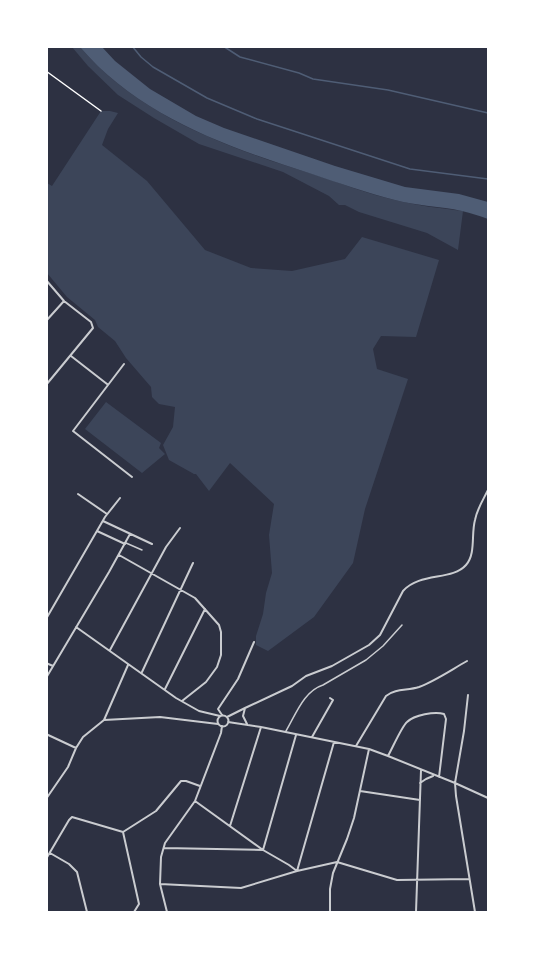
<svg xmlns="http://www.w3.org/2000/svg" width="535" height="959" font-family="Overpass,sans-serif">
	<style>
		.green { fill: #3c4559 }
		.water { fill: #4f5d75 }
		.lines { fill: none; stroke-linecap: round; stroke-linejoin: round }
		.stream { stroke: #4f5d75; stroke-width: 1.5 }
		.path { stroke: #fff; stroke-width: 1.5 }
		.pedestrian { stroke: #caccd0; stroke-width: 1.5 }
		.minor { stroke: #caccd0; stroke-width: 2 }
	</style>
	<rect width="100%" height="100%" fill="#2d3142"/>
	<path class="green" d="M 72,47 L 80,47 C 139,116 228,148 313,174 C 340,183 368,194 395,200 C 418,206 440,208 463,211 L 458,250 L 427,233 L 359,212 L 345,205 L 339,205 L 329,196 L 283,172 L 199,144 L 154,118 L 118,95 L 88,66 Z
		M 101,111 L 110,111 L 118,113 L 108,129 L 102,145 L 147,181 L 205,250 L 251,268 L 292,271 L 345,259 L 362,237 L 439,260 L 416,337 L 381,336 L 373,349 L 377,369 L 408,379 L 365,509 L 353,563 L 314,617 L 268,651 L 256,645 L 256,636 L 263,614 L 266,593 L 272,573 L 269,535 L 274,504 L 230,463 L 209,491 L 196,474 L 194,474 L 169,460 L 163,445 L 173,427 L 175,407 L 159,404 L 152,397 L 151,387 L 126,358 L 115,341 L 98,327 L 95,320 L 67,297 L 47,273 L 47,183 L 52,186 Z
		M 106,402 L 161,443 L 159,448 L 165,454 L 142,473 L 85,429 Z"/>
	<path class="water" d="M 80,47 L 102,47 L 115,61 L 150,89 L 196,116 L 224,128 L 335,166 L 405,187 L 459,194 L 488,202 L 488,219 C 480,216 471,213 462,211 C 440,206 417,206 395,200 C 367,193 339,183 312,174 C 227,147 139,116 80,47 Z"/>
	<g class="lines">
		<path class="stream" d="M 132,46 L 141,57 L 153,67 L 207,98 L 257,119 L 410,169 L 488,179
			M 223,46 L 240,57 L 299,73 L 313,79 L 388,90 L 488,113"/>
		<path class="path" d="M 46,71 L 101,111"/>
		<path class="pedestrian" d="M 126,543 L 142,550
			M 286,731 C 296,714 304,691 323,685 L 366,660 L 383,646 L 402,625"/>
		<path class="minor" d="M 46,280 L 64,301 L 91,322 L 93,328 L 46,385
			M 46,321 L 64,301
			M 71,356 L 107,384
			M 124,364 L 73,431 L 132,477
			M 78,494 L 107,514
			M 103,521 L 152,544
			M 97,531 L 125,544
			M 119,555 L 195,598 L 219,625 L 221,632 L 221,655 L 217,667 L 206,682 L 182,701
			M 46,619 L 105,517 L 120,498
			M 76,627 L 176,698 L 199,711 L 220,716
			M 110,650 L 166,547 L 180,528
			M 46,663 L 53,666
			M 142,672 L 193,563
			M 46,678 L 109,572 L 130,534
			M 165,689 L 205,609
			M 468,695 L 464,731 L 455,783 L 456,796 L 475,912
			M 245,708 L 243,716 L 247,724
			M 222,715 L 218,709 L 238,679 L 254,642
			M217.5 721a5.5 5.5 0 1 1 11 0a5.5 5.5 0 1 1-11 0Z
			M 227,717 L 245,708 L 292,686 L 306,676 L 332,666 L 369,645 L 380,635 L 403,591 C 420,572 452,581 466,565 C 476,554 471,534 475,520 C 477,509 483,500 488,490
			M 104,720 L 160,717 L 218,724
			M 228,722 L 261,727 L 369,749 L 388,756 L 455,783 L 488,798
			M 46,734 L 76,748
			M 312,737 L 333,700 L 330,698
			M 356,746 L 386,696 C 396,688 407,691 419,687 C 435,681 451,670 467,661
			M 388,756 C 392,749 402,726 407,722 C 414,715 435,711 444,714 L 446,719 L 439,777
			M 420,783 L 426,779 L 433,776
			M 360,791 L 420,800
			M 46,799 L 68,767 L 76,748 L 83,737 L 104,720 L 128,665
			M 195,801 L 263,850 L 289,865 L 297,871 L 334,742
			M 230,826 L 261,727
			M 123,832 L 139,904 L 134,912
			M 164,848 L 263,850
			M 263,850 L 296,735
			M 50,853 L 69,864 L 77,872 L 87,912
			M 46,859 L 69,820 L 72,817 L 123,832 L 156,811 L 181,781 L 186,781 L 200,786
			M 160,884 L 241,888 L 297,871 L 337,862 L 397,880 L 469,879
			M 167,912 L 160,884 L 161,857 L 165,843 L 195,801 L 221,733 L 222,726
			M 330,912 L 330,889 L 333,873 L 347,839 L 354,818 L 369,749
			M 416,912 L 421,770"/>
	</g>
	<rect width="535" height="959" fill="none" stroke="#ffffff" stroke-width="96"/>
</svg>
